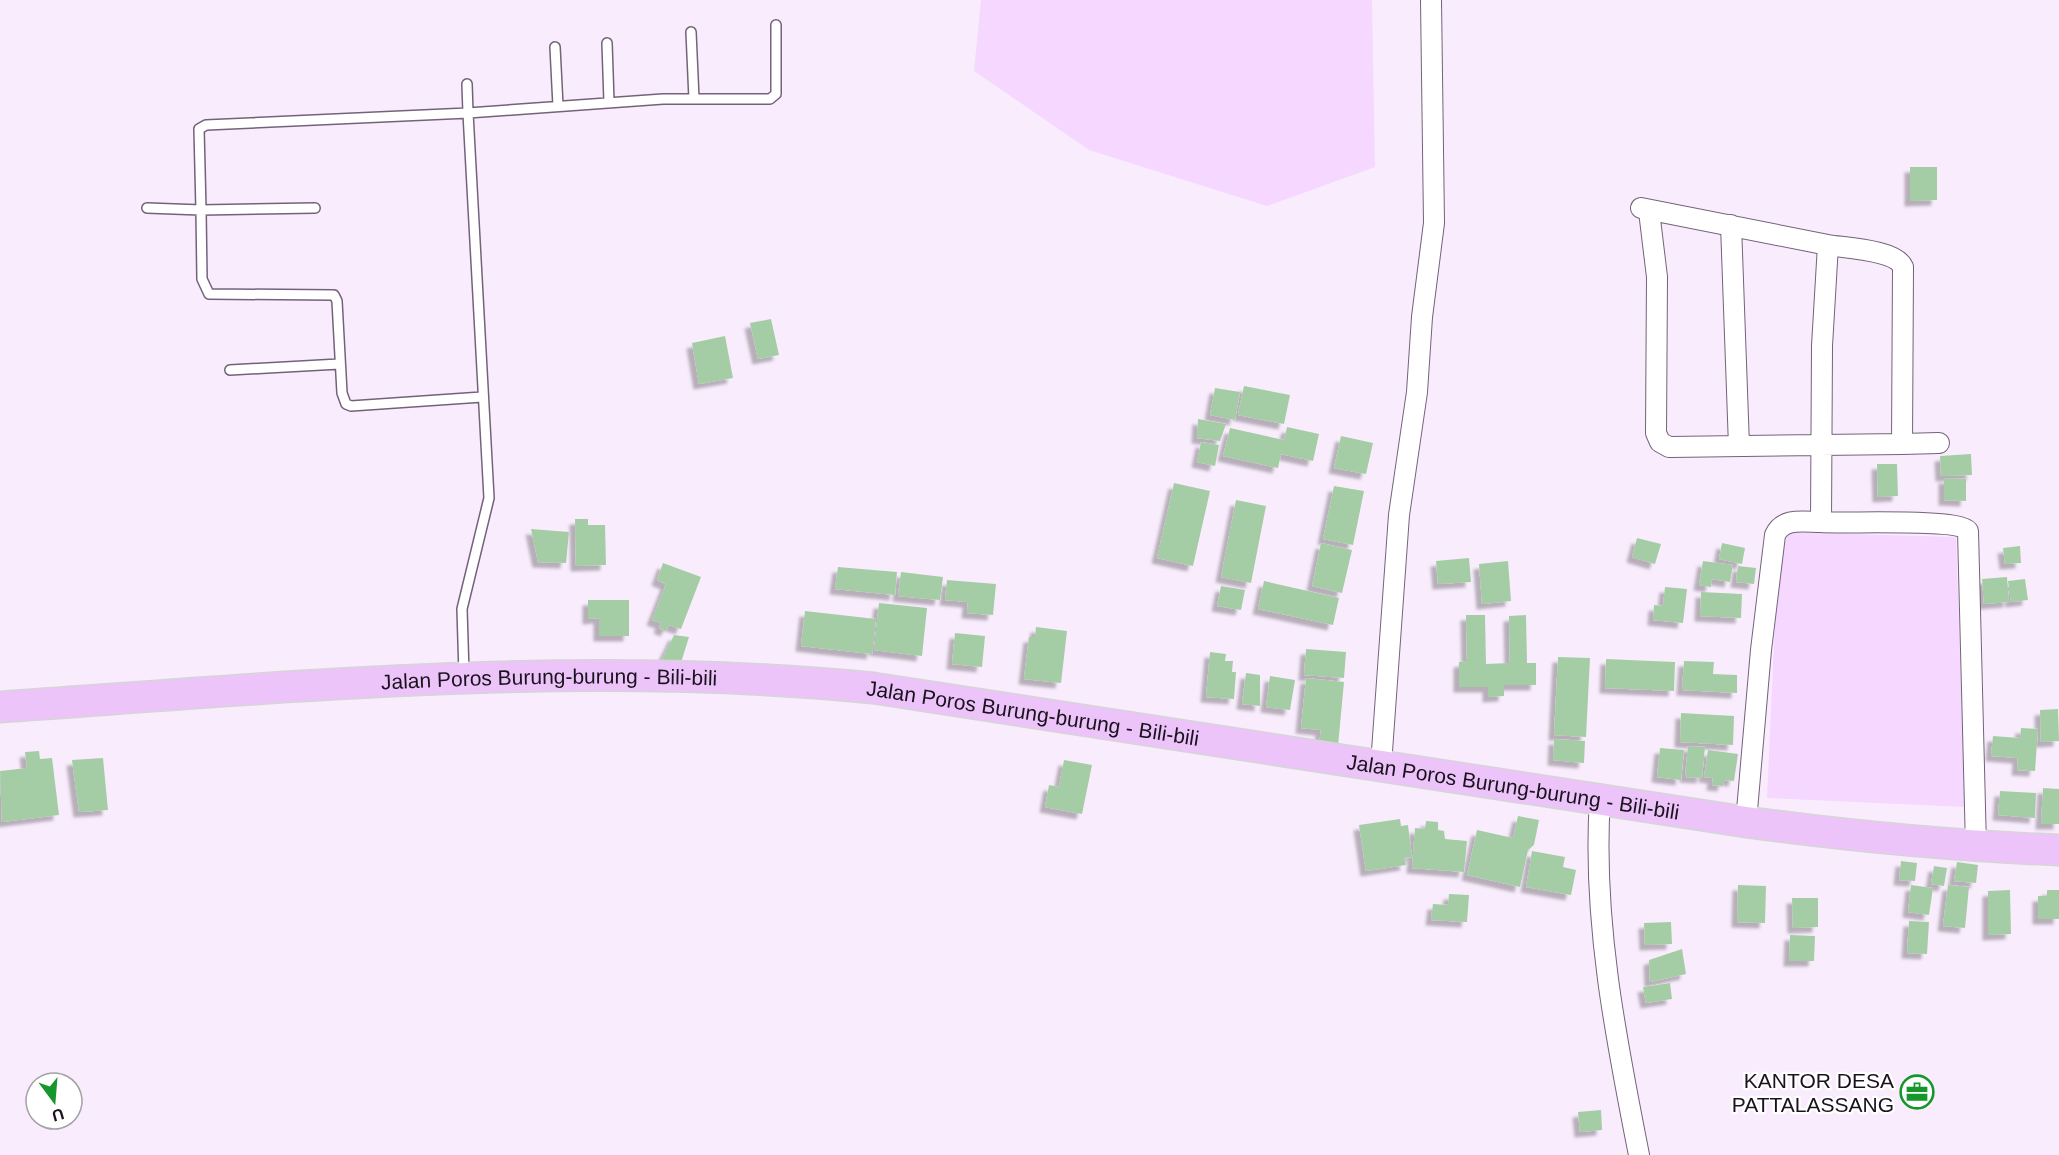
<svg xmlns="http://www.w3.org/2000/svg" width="2059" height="1155" font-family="Helvetica,sans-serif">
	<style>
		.green { fill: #f5d7ff }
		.building { fill: #a5cda5; filter: url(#shadow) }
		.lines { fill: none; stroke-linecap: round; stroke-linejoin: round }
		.service-casing { stroke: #74627a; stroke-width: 12 }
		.minor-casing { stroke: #74627a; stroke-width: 22 }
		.primary-casing { stroke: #d6d5d6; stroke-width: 33 }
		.service { stroke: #fff; stroke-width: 9 }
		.minor { stroke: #fff; stroke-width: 20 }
		.primary { stroke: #ecc4f9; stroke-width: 30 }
		.labels { text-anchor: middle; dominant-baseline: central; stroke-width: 4.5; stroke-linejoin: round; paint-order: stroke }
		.street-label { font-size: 21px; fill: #1a131d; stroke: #fff }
		.poi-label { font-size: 21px; fill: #1a131d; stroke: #fff; text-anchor: end }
	</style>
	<defs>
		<filter id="shadow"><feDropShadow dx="-5.5" dy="5.5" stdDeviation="1.5" flood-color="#0004"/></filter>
	</defs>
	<rect width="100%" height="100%" fill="#f9edfd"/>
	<path class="green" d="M 981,0 L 1372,0 L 1375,167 L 1267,206 L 1089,150 L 974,71 Z
		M 1779,532 L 1956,537 L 1965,807 L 1767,798 Z"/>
	<path class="building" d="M 1910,167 L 1937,167 L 1937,200 L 1910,201 Z
		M 771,319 L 779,355 L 758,359 L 750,323 Z
		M 725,336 L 733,378 L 699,384 L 692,343 Z
		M 1244,386 L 1290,395 L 1284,424 L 1238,415 Z
		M 1215,388 L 1240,392 L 1235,420 L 1210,415 Z
		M 1198,419 L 1226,424 L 1220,441 L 1197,438 Z
		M 1287,427 L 1319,434 L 1313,461 L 1281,454 L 1278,468 L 1223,456 L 1230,428 L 1284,440 Z
		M 1341,436 L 1373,443 L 1366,474 L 1334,468 Z
		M 1201,442 L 1219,445 L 1215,466 L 1197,462 Z
		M 1971,454 L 1972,475 L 1941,476 L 1940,456 Z
		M 1877,464 L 1897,464 L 1898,496 L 1878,497 Z
		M 1944,478 L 1966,479 L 1966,501 L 1944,500 Z
		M 1174,483 L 1210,491 L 1193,566 L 1157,558 Z
		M 1334,486 L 1364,491 L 1353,545 L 1323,539 Z
		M 1236,500 L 1266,506 L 1251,583 L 1221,577 Z
		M 575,519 L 588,519 L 588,525 L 605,525 L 606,565 L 576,566 Z
		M 531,529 L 569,532 L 566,563 L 538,562 Z
		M 1637,538 L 1661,544 L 1655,564 L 1632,557 Z
		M 1321,543 L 1352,550 L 1342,593 L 1312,586 Z
		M 1722,543 L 1745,548 L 1742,564 L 1719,559 Z
		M 2020,546 L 2021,563 L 2005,564 L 2003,548 Z
		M 1469,558 L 1471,582 L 1438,584 L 1436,561 Z
		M 1508,561 L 1511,601 L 1482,604 L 1479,564 Z
		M 1703,561 L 1733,565 L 1730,582 L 1712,579 L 1711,587 L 1699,585 Z
		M 663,563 L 701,577 L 681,629 L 669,625 L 666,631 L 659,628 L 661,623 L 652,620 L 666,584 L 657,580 Z
		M 1738,566 L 1756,568 L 1754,584 L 1736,582 Z
		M 838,567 L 897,572 L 895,595 L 835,589 Z
		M 901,572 L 943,577 L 940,600 L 898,596 Z
		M 2007,577 L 2009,602 L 1984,604 L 1982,579 Z
		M 2025,579 L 2028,600 L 2011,602 L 2008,581 Z
		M 947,580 L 996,584 L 993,615 L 967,613 L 968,602 L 945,600 Z
		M 1264,581 L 1339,598 L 1333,625 L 1258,609 Z
		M 1221,586 L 1245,590 L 1241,610 L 1217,606 Z
		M 1665,587 L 1687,589 L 1683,623 L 1653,620 L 1654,605 L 1663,606 Z
		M 1701,592 L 1742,594 L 1741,618 L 1700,616 Z
		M 588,600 L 629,600 L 629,636 L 599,636 L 599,618 L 588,619 Z
		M 879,603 L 927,608 L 922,656 L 874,650 Z
		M 805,611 L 876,619 L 872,654 L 801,646 Z
		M 1466,615 L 1485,615 L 1486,664 L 1510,663 L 1509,616 L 1526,615 L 1527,663 L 1536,663 L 1536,685 L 1504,685 L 1504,696 L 1488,697 L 1488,687 L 1459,687 L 1459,662 L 1467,661 Z
		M 1036,627 L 1067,631 L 1061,683 L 1024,679 L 1029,637 L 1035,637 Z
		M 955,633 L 985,636 L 982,667 L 952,664 Z
		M 674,635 L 689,637 L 679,669 L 658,668 Z
		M 1306,649 L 1346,652 L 1344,678 L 1304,675 Z
		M 1210,652 L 1226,654 L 1225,661 L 1233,661 L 1232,672 L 1236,672 L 1234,699 L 1206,697 Z
		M 1558,657 L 1590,658 L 1586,737 L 1554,735 Z
		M 1606,659 L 1675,662 L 1674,691 L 1605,688 Z
		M 1684,661 L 1714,662 L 1713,674 L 1737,675 L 1737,693 L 1682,690 Z
		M 1246,673 L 1260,675 L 1260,706 L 1242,704 Z
		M 1270,676 L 1295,680 L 1290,710 L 1266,707 Z
		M 1306,678 L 1344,682 L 1338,746 L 1319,744 L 1321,730 L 1301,728 Z
		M 2058,709 L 2059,741 L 2041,742 L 2040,710 Z
		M 1681,713 L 1734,716 L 1733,745 L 1680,742 Z
		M 2021,728 L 2038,729 L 2035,771 L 2017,770 L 2018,758 L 1991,756 L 1993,736 L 2020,738 Z
		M 1554,739 L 1585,741 L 1584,763 L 1553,760 Z
		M 1688,746 L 1705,747 L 1702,778 L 1685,777 Z
		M 1660,748 L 1684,750 L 1681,780 L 1657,777 Z
		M 1708,750 L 1738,754 L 1734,781 L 1724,780 L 1723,786 L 1712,785 L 1713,778 L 1704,777 Z
		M 39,751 L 40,759 L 52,758 L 59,815 L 2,822 L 0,771 L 27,768 L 25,752 Z
		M 103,758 L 108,810 L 79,812 L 72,760 Z
		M 1064,760 L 1092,765 L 1082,814 L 1045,807 L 1049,785 L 1059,787 Z
		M 2043,788 L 2059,789 L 2059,824 L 2041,824 Z
		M 2000,791 L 2036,793 L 2035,818 L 1998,815 Z
		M 1518,816 L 1539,820 L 1534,845 L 1528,850 L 1520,887 L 1467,875 L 1477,830 L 1513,838 Z
		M 1400,819 L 1401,826 L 1408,825 L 1412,857 L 1404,858 L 1406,865 L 1366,871 L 1359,825 Z
		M 1426,821 L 1438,822 L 1438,830 L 1444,831 L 1445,839 L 1467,841 L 1464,872 L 1412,868 L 1415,828 L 1425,829 Z
		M 1532,851 L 1565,857 L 1563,867 L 1576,870 L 1571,895 L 1526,887 Z
		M 1901,861 L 1917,863 L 1915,881 L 1899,880 Z
		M 1957,862 L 1978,865 L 1976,883 L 1954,881 Z
		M 1934,866 L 1947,868 L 1944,886 L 1931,884 Z
		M 1738,885 L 1766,886 L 1765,923 L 1737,922 Z
		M 1911,885 L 1933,888 L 1929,915 L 1908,912 Z
		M 1948,885 L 1969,887 L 1965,928 L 1943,926 Z
		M 2010,890 L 2011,934 L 1988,935 L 1988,891 Z
		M 2047,890 L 2059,890 L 2059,919 L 2038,919 L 2038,896 L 2047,896 Z
		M 1449,894 L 1469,895 L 1467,922 L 1431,920 L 1433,904 L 1448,905 Z
		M 1792,898 L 1818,898 L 1818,927 L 1793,928 Z
		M 1909,921 L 1929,922 L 1927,954 L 1907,953 Z
		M 1671,922 L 1672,944 L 1645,945 L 1644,923 Z
		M 1790,935 L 1815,936 L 1814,961 L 1789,961 Z
		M 1682,949 L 1686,974 L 1650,982 L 1649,960 Z
		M 1670,983 L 1672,999 L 1646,1003 L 1643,987 Z
		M 1601,1110 L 1602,1130 L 1580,1132 L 1578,1112 Z"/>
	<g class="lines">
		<g class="service-casing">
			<path id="service" d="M 691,32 L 694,99
				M 607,43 L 609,102
				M 555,47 L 558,106
				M 467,84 L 468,113 L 663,99 L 770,99 L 776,94 L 776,25
				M 147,208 L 201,210 L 202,279 L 209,294 L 334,295 L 337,301 L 342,393 L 346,404 L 351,406 L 482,397
				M 315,208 L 201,210 L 199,129 L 206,125 L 468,113 L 489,498 L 462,609 L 464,674
				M 230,370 L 339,364"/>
		</g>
		<g class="minor-casing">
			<path id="minor" d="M 1641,208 L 1828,245 L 1822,346 L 1821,522 C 1845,524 1957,518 1968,531 L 1976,847
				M 1649,211 L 1657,277 L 1656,433 L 1660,442 L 1669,447 L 1902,444 L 1903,267 C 1896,250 1846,248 1828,245
				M 1731,225 L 1739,446
				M 1902,444 L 1939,443
				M 1381,765 L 1399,515 L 1417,392 L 1422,317 L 1434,223 L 1431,0
				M 1600,799 C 1592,918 1616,1039 1639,1155
				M 1746,822 L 1761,650 L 1775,535 C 1783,517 1804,522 1821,522"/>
		</g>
		<g class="primary-casing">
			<g id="primary">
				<path id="s1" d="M 0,707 C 290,687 582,659 873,688 L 1746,822 C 1850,836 1954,846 2059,850"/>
			</g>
		</g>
		<use href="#service" class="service"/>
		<use href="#minor" class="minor"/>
		<use href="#primary" class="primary"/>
	</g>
	<defs>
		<g id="office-ring" transform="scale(1.725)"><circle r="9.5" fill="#fff" stroke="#16972b" stroke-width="1.5"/><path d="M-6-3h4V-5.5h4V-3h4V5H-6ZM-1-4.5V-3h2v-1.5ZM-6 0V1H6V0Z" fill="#16972b"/></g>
	</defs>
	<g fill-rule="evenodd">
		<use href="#office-ring" x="1917" y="1092"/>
	</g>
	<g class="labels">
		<g class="street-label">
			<text stroke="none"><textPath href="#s1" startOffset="550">Jalan Poros Burung-burung - Bili-bili</textPath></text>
			<text stroke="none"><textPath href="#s1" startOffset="1036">Jalan Poros Burung-burung - Bili-bili</textPath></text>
			<text stroke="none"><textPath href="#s1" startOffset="1522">Jalan Poros Burung-burung - Bili-bili</textPath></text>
		</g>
		<g class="poi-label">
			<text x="1894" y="1080">KANTOR DESA<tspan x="1894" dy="24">PATTALASSANG</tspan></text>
		</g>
	</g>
	<g transform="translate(54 1101) rotate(164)"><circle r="28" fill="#ffffff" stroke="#a3a1a5" stroke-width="1.5"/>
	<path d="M0-4.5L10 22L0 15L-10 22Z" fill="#16972b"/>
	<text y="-9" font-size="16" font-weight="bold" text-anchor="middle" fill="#1a131d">U</text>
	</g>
</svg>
